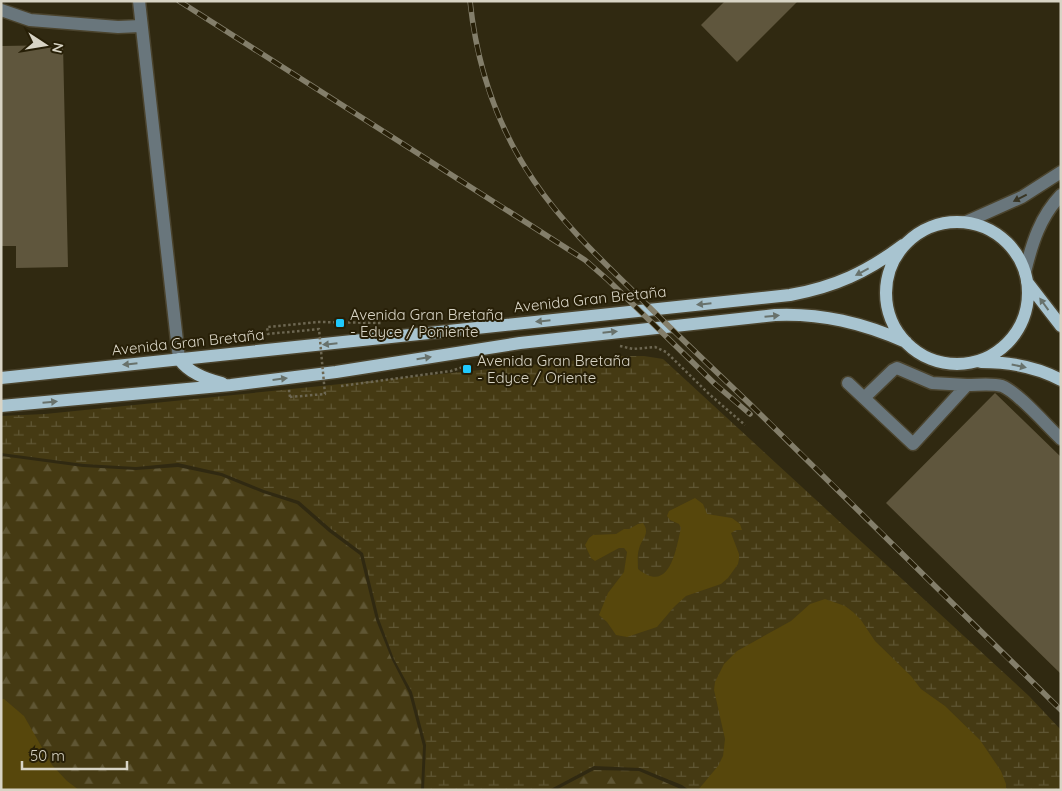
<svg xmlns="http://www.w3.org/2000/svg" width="1062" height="791" font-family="Quicksand,sans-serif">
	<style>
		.forest { fill: url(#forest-firs) }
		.wetland { fill: url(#wetland-marsh) }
		.water { fill: #57470c }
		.building { fill: #5f563d }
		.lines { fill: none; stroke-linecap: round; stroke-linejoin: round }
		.minor-casing { stroke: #4b442e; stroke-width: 15 }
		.major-casing { stroke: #4b442e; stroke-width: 15 }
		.path { stroke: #6d6752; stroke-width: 2.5; stroke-dasharray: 2.5 2.5; stroke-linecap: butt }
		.minor { stroke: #69767c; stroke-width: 12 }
		.major { stroke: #a8c4d0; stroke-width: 12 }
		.rail-casing { stroke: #837e6a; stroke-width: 5.5 }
		.rail { stroke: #271f07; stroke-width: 4; stroke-dasharray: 11; stroke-linecap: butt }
		.path-bridge { stroke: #6d6752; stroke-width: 2.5; stroke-dasharray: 2.5 2.5; stroke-linecap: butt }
		.oneway { fill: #383524 }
		.oneway2 { fill: #68726c }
		.poi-dot { fill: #1fc9fd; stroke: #271f07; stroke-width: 2 }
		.labels { text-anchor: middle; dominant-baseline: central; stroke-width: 4; stroke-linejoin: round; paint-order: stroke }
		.street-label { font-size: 15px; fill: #d8d4c5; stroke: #271f07 }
		.poi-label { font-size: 15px; fill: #d8d4c5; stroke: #271f07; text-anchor: start }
	</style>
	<defs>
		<pattern id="forest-firs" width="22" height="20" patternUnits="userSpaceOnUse" patternTransform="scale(1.25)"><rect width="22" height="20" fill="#453a13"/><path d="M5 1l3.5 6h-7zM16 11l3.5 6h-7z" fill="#5f5634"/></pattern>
		<pattern id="wetland-marsh" width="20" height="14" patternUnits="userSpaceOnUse" patternTransform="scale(1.25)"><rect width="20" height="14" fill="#453a13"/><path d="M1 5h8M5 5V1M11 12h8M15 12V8" fill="none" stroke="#5f5634"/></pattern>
	</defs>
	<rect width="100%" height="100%" fill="#302911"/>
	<path class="forest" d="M 1,456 L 83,467 L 136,470 L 178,467 L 221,476 L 263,493 L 297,504 L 329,532 L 360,555 L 376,620 L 392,660 L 409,693 L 423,746 L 421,790 L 1,790 Z
		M 594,770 L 639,771 L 683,790 L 556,790 Z"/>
	<path class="wetland" d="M 618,356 L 644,356 L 663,359 L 1029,696 L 1061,730 L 1061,787 L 1056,790 L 689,790 L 682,785 L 640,768 L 594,766 L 549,790 L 424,790 L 426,745 L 412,692 L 394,659 L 379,619 L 363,553 L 331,529 L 299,501 L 264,490 L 222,473 L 178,463 L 136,467 L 84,464 L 1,453 L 1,416 L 45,414 Z"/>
	<path class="water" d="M 695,498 L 703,504 L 707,514 L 732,518 L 740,524 L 742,530 L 736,530 L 731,533 L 739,554 L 739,559 L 738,564 L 728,578 L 721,584 L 686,596 L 674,607 L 657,627 L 627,637 L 616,635 L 607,622 L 599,615 L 608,593 L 624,572 L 627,552 L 624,548 L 619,548 L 595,561 L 591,558 L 585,545 L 589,538 L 593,535 L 616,534 L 624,529 L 629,529 L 638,524 L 643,523 C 651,534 641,539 639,549 C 637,555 638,563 638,569 C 670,595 676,549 681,528 L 679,524 L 670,520 L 667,516 L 669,511 Z
		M 825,599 L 845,606 L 853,612 L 861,620 L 875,641 L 911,676 L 921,689 L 945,706 L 980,740 L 1001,771 L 1006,784 L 1006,790 L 698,790 L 718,766 L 723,756 L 725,739 L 714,690 L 715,682 L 724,664 L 737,651 L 791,621 L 810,604 Z
		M 1,699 L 4,699 L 24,716 L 52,765 L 67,781 L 79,790 L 1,790 Z"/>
	<path class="building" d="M 725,1 L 798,1 L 737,62 L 701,25 Z
		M 63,45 L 68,267 L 16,268 L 16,246 L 1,246 L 1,46 Z
		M 995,393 L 1061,457 L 1061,674 L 886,503 Z"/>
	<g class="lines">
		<g class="minor-casing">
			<path id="minor" d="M 139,1 L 179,359
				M 1,10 L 30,20 L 118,27 L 141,26
				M 966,222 L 1022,197 L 1061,172
				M 1025,272 C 1032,243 1040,217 1061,195
				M 848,383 L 913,444 L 967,385 C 979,385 991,383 1002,386 C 1018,392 1047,426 1061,439
				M 864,398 L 893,370 L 897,368 L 932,383 L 967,385"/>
		</g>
		<g class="major-casing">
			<path id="major" d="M886 293a71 71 0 1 1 142 0a71 71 0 1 1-142 0Z
				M 1027,282 L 1061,326
				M 179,359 C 189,373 205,379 222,383
				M 981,362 C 1008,362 1037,367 1061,380
				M 1,378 L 790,295 C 835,287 867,272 903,245
				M 1,406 L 231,385 L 336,372 L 520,343 L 775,315 C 822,313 863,323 906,342"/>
		</g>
		<path class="path" d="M 318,322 L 383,323
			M 620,346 L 633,349 L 655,347 L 666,352 L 709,394 L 745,425
			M 341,386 L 451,371 L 469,365
			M 290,397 L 289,391 L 291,391"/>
		<use href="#minor" class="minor"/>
		<use href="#major" class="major"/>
		<g class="rail-casing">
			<path id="rail" d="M 179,1 L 585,260 L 608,280 L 716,385 L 750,414
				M 470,1 C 477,67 497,127 534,181 C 561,221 595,254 629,287 C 669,327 710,366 751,405 C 855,506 957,609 1061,710"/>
		</g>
		<use href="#rail" class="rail"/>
		<path class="path-bridge" d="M 290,397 L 325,394 L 319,329 L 268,334 L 267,327 L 318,322"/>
	</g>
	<defs><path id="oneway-solid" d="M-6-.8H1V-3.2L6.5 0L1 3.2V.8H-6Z" transform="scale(1.25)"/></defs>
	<use class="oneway" href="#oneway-solid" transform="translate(1020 198) rotate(153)"/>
	<g class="oneway2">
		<use href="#oneway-solid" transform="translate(862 272) rotate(152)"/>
		<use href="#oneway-solid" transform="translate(704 304) rotate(174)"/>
		<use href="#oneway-solid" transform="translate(1044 304) rotate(-126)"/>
		<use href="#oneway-solid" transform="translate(772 316) rotate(-5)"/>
		<use href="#oneway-solid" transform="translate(543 321) rotate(174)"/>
		<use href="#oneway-solid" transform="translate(610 332) rotate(-6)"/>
		<use href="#oneway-solid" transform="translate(330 344) rotate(174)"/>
		<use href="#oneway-solid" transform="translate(424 358) rotate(-9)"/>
		<use href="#oneway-solid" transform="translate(130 364) rotate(174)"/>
		<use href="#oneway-solid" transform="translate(1019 366) rotate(12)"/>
		<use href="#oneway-solid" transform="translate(280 379) rotate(-7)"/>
		<use href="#oneway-solid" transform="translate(50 402) rotate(-5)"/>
	</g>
	<g class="poi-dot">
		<rect x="335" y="318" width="10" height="10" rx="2.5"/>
		<rect x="462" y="364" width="10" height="10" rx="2.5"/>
	</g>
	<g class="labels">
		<g class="street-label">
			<text transform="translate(590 299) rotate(-6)">Avenida Gran Bretaña</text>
			<text transform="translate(188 342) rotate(-6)">Avenida Gran Bretaña</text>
		</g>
		<g class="poi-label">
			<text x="350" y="314">Avenida Gran Bretaña<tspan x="350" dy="17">- Edyce / Poniente</tspan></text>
			<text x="477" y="360">Avenida Gran Bretaña<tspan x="477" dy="17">- Edyce / Oriente</tspan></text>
		</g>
	</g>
	<rect width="1062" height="791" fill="none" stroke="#d8d4c5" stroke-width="5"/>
	<g transform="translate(45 45) rotate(102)" stroke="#271f07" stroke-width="4" paint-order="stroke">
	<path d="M0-4L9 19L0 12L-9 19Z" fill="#d8d4c5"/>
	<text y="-8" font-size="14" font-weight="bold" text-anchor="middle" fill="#d8d4c5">N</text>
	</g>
	<path d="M22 761v8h105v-8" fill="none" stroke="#d8d4c5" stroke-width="2.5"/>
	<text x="30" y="761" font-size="15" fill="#d8d4c5" stroke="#271f07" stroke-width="4" paint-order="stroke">50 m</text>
</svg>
